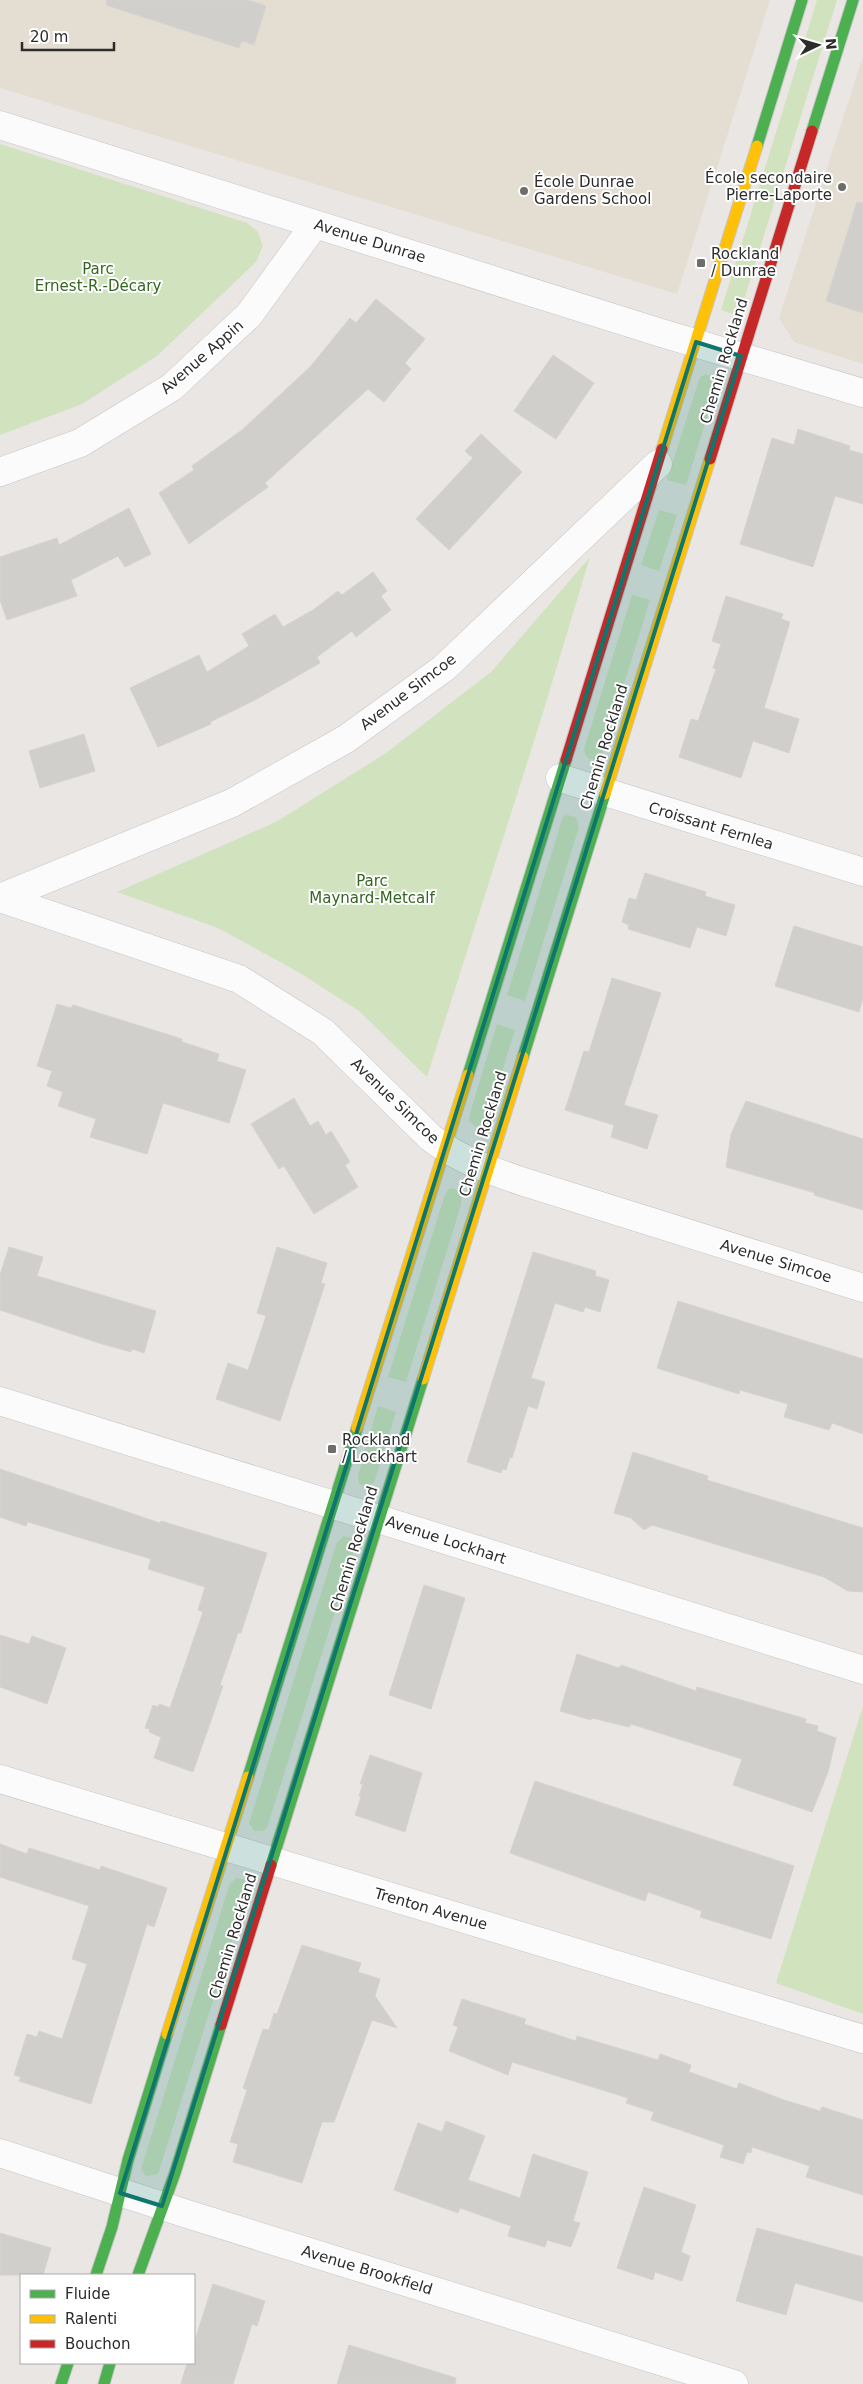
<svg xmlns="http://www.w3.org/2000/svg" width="863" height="2384" font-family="'DejaVu Sans',sans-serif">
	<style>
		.education { fill: #e4ddd2 }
		.green { fill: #d0e3be }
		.building { fill: #d1cfcc; stroke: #d5d2cf }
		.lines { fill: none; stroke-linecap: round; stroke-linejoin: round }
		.street-casing { stroke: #c6c5c5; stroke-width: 29 }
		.fast-casing { stroke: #c6c5c5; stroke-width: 13 }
		.slow-casing { stroke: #c6c5c5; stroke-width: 13 }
		.jam-casing { stroke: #c6c5c5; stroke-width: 13 }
		.street { stroke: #fcfbfb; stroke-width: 28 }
		.fast { stroke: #4caf50; stroke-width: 11 }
		.slow { stroke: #ffc107; stroke-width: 11 }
		.jam { stroke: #c62828; stroke-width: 11 }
		.marked { fill: #0f766e; fill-opacity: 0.2; stroke: #0f766e; stroke-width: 4; stroke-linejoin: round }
		.poi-dot { fill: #6e6d6c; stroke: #fff; stroke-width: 2 }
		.labels { text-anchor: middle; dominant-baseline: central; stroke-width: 4; stroke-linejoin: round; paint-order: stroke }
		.poi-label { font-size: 15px; fill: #2c2c2c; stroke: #fff; text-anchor: start }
		.street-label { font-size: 15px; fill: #2c2c2c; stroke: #fff }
		.park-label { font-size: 15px; fill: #33661f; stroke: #fff }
	</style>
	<rect width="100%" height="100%" fill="#eae6e3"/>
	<path class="education" d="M 0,0 L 770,0 L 677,294 L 0,88 Z
		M 863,56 L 863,364 L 794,342 L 779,318 Z"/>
	<path class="green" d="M 817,0 L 837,0 L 739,316 L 721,310 Z
		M 0,144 L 247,223 L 258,232 L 263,246 L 256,262 L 157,356 L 82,404 L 0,435 Z
		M 706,374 L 716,377 L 717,385 L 686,485 L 667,480 L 700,377 Z
		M 659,510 L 677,515 L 659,571 L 641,565 Z
		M 590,557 L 542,716 L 427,1077 L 359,1011 L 300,973 L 218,928 L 117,892 L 276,822 L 386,753 L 491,672 Z
		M 632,595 L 650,600 L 602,755 L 594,760 C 587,759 585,756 584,749 Z
		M 567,815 L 576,817 L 579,827 L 525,1001 L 507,995 L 563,817 Z
		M 497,1024 L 515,1030 L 487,1120 L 484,1126 L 475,1127 L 469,1120 L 470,1113 Z
		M 450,1188 L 455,1189 L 462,1194 L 461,1205 L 406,1382 L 388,1377 L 445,1194 Z
		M 378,1406 L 396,1412 L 374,1483 L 365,1486 L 359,1484 L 358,1475 Z
		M 344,1536 L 352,1538 L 355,1548 L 267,1828 L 263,1831 L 254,1831 L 249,1823 L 337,1542 Z
		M 863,1706 L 863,2014 L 776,1983 Z
		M 237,1878 L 246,1880 L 248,1890 L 158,2174 L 146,2176 L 141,2169 L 230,1883 Z"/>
	<path class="building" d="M 107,0 L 248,0 L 266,6 L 254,45 L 242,41 L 239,48 L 106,5 Z
		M 857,202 L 863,203 L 863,313 L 826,301 Z
		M 376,299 L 425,339 L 405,363 L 411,369 L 384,402 L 368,389 L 265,483 L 268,487 L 189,544 L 159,493 L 194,470 L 192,466 L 242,430 L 310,367 L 350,318 L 356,323 Z
		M 553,355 L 594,383 L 556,439 L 514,411 Z
		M 798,429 L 850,446 L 849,450 L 863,454 L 863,504 L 835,496 L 813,567 L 740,544 L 772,438 L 794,445 Z
		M 481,434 L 522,472 L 449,550 L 416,519 L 473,458 L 465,451 Z
		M 129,508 L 151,554 L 125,567 L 118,556 L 71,580 L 77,596 L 7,620 L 0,600 L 0,557 L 57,538 L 59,545 Z
		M 373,572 L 387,591 L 381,596 L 391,610 L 356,637 L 352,631 L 317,657 L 320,663 L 255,700 L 210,722 L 211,724 L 158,747 L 130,688 L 199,655 L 207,672 L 249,646 L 242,634 L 275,614 L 283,627 L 313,610 L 338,591 L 342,595 Z
		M 726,596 L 783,614 L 781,619 L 790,622 L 764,708 L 799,719 L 789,753 L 753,741 L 741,778 L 679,757 L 691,719 L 698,721 L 716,669 L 713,668 L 721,644 L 712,641 Z
		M 84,734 L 95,771 L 40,788 L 29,751 Z
		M 645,873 L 706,892 L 705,896 L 735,905 L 726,936 L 697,927 L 690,948 L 628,929 L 629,925 L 622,922 L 629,898 L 636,900 Z
		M 794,926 L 863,947 L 863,998 L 859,1012 L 775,986 Z
		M 612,978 L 661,993 L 624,1105 L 658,1115 L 647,1149 L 611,1137 L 614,1125 L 565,1110 L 584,1051 L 589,1052 Z
		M 57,1004 L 71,1008 L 73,1005 L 182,1039 L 182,1042 L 219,1054 L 217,1061 L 246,1070 L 229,1123 L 163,1103 L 147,1154 L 90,1137 L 96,1119 L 58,1106 L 63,1092 L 47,1086 L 52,1071 L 37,1066 Z
		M 294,1098 L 310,1126 L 318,1121 L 326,1135 L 331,1131 L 350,1162 L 345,1165 L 358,1187 L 314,1214 L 284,1166 L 279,1169 L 251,1124 Z
		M 746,1101 L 863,1139 L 863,1210 L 814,1195 L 815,1193 L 726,1167 L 731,1134 Z
		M 9,1247 L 43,1257 L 37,1276 L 156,1311 L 144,1353 L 132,1349 L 131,1352 L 99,1343 L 0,1310 L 0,1275 Z
		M 277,1247 L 327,1263 L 321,1283 L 325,1284 L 280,1421 L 216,1399 L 228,1363 L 248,1370 L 266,1316 L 257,1313 Z
		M 533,1252 L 596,1271 L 595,1276 L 609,1280 L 600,1312 L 585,1307 L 583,1312 L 555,1303 L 531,1378 L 545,1382 L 537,1409 L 528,1406 L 512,1458 L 510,1457 L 506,1470 L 502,1469 L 501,1473 L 467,1462 Z
		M 678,1301 L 863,1359 L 863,1434 L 832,1423 L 829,1430 L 784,1417 L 788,1404 L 740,1390 L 739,1394 L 657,1368 Z
		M 633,1452 L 708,1476 L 707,1480 L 863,1528 L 863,1592 L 848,1591 L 824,1577 L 652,1525 L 644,1530 L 631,1518 L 614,1513 Z
		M 0,1469 L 160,1523 L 161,1521 L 267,1553 L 241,1633 L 238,1633 L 220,1685 L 223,1686 L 193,1772 L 154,1758 L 161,1737 L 149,1732 L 150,1729 L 145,1728 L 153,1705 L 158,1707 L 159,1704 L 170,1708 L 203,1612 L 198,1610 L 205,1587 L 148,1569 L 151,1559 L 28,1522 L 26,1526 L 0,1517 Z
		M 424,1585 L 465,1598 L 431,1709 L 389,1695 Z
		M 0,1635 L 29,1644 L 32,1636 L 66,1648 L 47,1704 L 0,1687 Z
		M 577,1654 L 619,1668 L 621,1665 L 696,1691 L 697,1687 L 806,1719 L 805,1723 L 818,1726 L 817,1731 L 836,1738 L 828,1772 L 812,1812 L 733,1785 L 742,1759 L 631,1724 L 629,1727 L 592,1718 L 591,1720 L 560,1711 Z
		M 370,1755 L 422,1773 L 405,1832 L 355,1815 L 361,1797 L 359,1796 L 363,1784 L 360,1784 Z
		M 535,1781 L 794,1866 L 771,1939 L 700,1917 L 702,1911 L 648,1892 L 645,1901 L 510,1853 Z
		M 0,1844 L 27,1854 L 29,1848 L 100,1870 L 101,1866 L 167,1888 L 154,1927 L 147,1924 L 91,2104 L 19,2081 L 21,2077 L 14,2075 L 27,2034 L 37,2037 L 39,2031 L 62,2039 L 87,1964 L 72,1959 L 89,1906 L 0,1877 Z
		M 302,1945 L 361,1963 L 358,1972 L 380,1979 L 375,1996 L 397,2028 L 372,2020 L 334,2122 L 322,2122 L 302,2183 L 233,2162 L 238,2144 L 230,2142 L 247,2090 L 243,2088 L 263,2029 L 269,2030 L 274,2013 L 277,2014 Z
		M 462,1999 L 526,2019 L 524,2024 L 576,2041 L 577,2036 L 658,2060 L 660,2054 L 691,2065 L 689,2072 L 737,2089 L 739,2083 L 784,2100 L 820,2111 L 822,2107 L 863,2120 L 863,2195 L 806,2177 L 810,2166 L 752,2147 L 751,2153 L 747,2152 L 743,2164 L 720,2157 L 724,2145 L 651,2120 L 654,2112 L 626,2103 L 628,2098 L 512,2062 L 508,2075 L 449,2051 L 458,2027 L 453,2025 Z
		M 446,2121 L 485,2136 L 468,2180 L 520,2198 L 533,2154 L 588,2172 L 573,2221 L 580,2223 L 571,2247 L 547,2240 L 545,2247 L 508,2236 L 511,2226 L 460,2208 L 458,2213 L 394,2190 L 418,2123 L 442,2132 Z
		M 644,2187 L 696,2205 L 681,2252 L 690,2256 L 682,2281 L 655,2272 L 653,2280 L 617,2268 Z
		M 757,2228 L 863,2257 L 863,2302 L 795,2283 L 786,2315 L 736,2301 Z
		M 0,2233 L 51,2248 L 43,2275 L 0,2275 Z
		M 213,2284 L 265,2301 L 257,2326 L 252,2324 L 233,2384 L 181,2384 L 187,2363 L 194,2363 L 194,2343 Z
		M 349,2345 L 456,2378 L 455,2384 L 337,2384 Z"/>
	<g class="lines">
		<g class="street-casing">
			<path id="street" d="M 0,125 L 658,332 L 863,393
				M 0,472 L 80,443 L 172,387 L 249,315 L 315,224
				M 560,778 L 863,872
				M 0,898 L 239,979 L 323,1032 L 431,1138 C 458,1159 491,1171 524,1182 L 863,1288
				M 0,898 L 232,803 L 346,739 L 444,668 L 658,464
				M 0,1401 C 288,1489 575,1581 863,1670
				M 0,1779 L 863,2039
				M 0,2153 L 187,2214 L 734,2384"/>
		</g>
		<g class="fast-casing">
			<path id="fast" d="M 812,131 L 853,0
				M 757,146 L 802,0
				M 523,1057 L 605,794
				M 468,1075 L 566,760
				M 248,1777 L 357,1428
				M 271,1865 L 423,1379
				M 96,2275 L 112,2227 L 128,2160 L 167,2034
				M 138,2275 L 175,2173 L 221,2025
				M 61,2384 L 68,2363
				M 104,2384 L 110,2363"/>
		</g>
		<g class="slow-casing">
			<path id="slow" d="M 662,449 L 757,146
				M 605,794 L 710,459
				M 423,1379 L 523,1057
				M 357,1428 L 468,1075
				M 167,2034 L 248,1777"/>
		</g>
		<g class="jam-casing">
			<path id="jam" d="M 710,459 L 812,131
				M 566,760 L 662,449
				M 221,2025 L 271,1865"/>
		</g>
		<use href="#street" class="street"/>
		<use href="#fast" class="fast"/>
		<use href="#slow" class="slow"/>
		<use href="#jam" class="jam"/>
	</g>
	<path class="marked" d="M 696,342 L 741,356 L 162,2206 L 120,2193 Z"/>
	<g class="poi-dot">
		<circle cx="842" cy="187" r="5"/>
		<circle cx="524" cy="191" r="5"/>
		<rect x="696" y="258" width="10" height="10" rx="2.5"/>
		<rect x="327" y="1444" width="10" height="10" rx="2.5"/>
	</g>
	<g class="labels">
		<g class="poi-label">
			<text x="832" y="178" text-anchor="end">École secondaire<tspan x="832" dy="17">Pierre-Laporte</tspan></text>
			<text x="534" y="182">École Dunrae<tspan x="534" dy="17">Gardens School</tspan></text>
			<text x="711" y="254">Rockland<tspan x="711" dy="17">/ Dunrae</tspan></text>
			<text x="342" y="1440">Rockland<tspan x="342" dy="17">/ Lockhart</tspan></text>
		</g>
		<g class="street-label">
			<text transform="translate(370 241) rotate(17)">Avenue Dunrae</text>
			<text transform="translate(202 357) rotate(-41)">Avenue Appin</text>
			<text transform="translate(724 361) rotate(-73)">Chemin Rockland</text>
			<text transform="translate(408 692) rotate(-37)">Avenue Simcoe</text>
			<text transform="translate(604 747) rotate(-73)">Chemin Rockland</text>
			<text transform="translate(711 826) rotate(17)">Croissant Fernlea</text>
			<text transform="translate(395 1101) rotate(44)">Avenue Simcoe</text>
			<text transform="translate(483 1134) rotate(-73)">Chemin Rockland</text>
			<text transform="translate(776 1261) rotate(17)">Avenue Simcoe</text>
			<text transform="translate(446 1540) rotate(18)">Avenue Lockhart</text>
			<text transform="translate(354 1549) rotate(-73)">Chemin Rockland</text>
			<text transform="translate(431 1909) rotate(16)">Trenton Avenue</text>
			<text transform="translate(233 1936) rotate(-73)">Chemin Rockland</text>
			<text transform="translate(367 2270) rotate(17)">Avenue Brookfield</text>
		</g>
		<g class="park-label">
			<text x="98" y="269">Parc<tspan x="98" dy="17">Ernest-R.-Décary</tspan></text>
			<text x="372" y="881">Parc<tspan x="372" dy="17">Maynard-Metcalf</tspan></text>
		</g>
	</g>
	<rect x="20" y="2274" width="175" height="90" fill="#ffffff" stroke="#ababab"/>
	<rect x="30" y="2290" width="25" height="8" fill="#4caf50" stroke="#ababab"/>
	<text x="65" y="2299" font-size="15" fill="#2c2c2c">Fluide</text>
	<rect x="30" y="2315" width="25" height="8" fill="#ffc107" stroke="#ababab"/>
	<text x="65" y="2324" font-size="15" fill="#2c2c2c">Ralenti</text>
	<rect x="30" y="2340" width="25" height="8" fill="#c62828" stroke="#ababab"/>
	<text x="65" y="2349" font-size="15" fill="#2c2c2c">Bouchon</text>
	<g transform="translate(818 45) rotate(85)" stroke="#ffffff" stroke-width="4" paint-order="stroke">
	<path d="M0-4L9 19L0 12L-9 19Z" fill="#2c2c2c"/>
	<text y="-8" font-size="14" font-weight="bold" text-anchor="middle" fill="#2c2c2c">N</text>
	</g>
	<path d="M22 42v8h92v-8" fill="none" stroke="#2c2c2c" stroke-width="2.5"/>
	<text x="30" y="42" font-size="15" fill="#2c2c2c" stroke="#ffffff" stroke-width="4" paint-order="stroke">20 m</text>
</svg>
